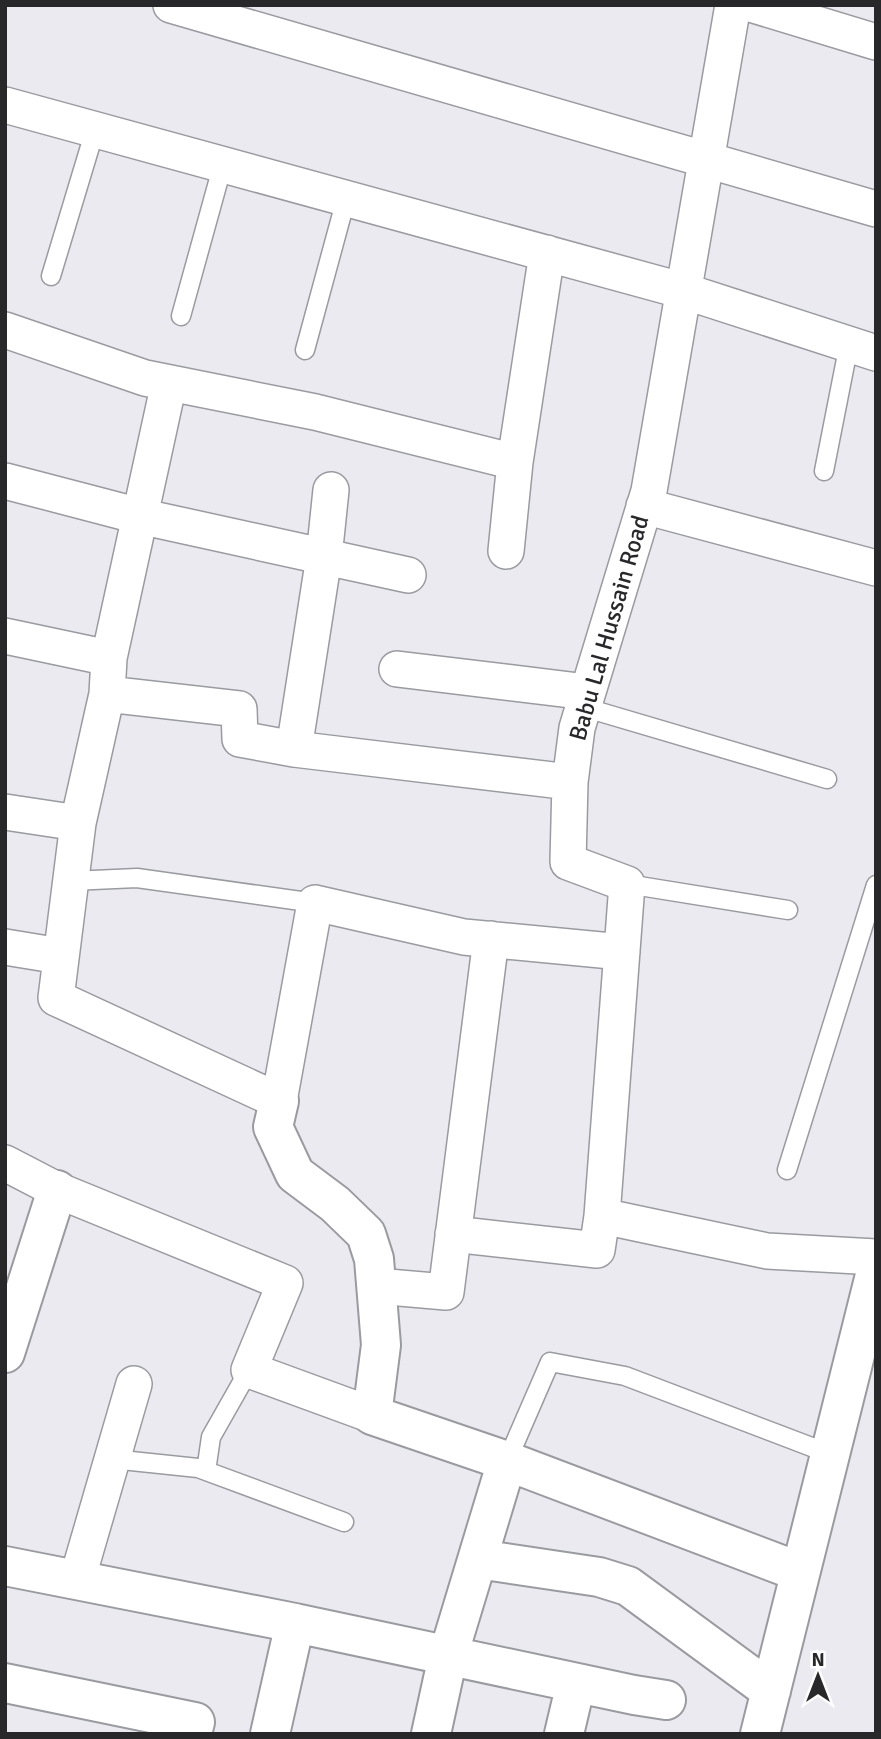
<svg xmlns="http://www.w3.org/2000/svg" width="881" height="1739" font-family="Signika,sans-serif">
	<style>
		.lines { fill: none; stroke-linecap: round; stroke-linejoin: round }
		.service-casing { stroke: #9a9ba0; stroke-width: 21 }
		.minor-casing { stroke: #9a9ba0; stroke-width: 38 }
		.tertiary-casing { stroke: #9a9ba0; stroke-width: 42 }
		.service { stroke: #fff; stroke-width: 18 }
		.minor { stroke: #fff; stroke-width: 35 }
		.tertiary { stroke: #fff; stroke-width: 38 }
		.labels { text-anchor: middle; dominant-baseline: central; stroke-width: 5; stroke-linejoin: round; paint-order: stroke }
		.street-label { font-size: 24px; fill: #28282b; stroke: #fff }
	</style>
	<rect width="100%" height="100%" fill="#eaeaf0"/>
	<g class="lines">
		<g class="service-casing">
			<path id="service" d="M 51,276 L 95,130
				M 181,316 L 223,164
				M 305,350 L 346,199
				M 824,471 L 849,344
				M 583,707 L 827,779
				M 71,881 L 137,878 L 315,903
				M 627,884 L 788,910
				M 787,1170 L 876,885
				M 112,1459 L 198,1468 L 344,1522
				M 507,1461 L 550,1362 L 625,1376 L 830,1454
				M 206,1471 L 211,1437 L 249,1370"/>
		</g>
		<g class="minor-casing">
			<path id="minor" d="M 171,5 L 876,209
				M 754,5 L 876,42
				M 5,105 L 684,291 L 876,353
				M 5,330 L 145,378 L 315,412 L 515,462 L 547,253
				M 169,383 L 109,658 L 107,694 L 78,823 L 56,998 L 279,1101 L 315,903 L 464,937 L 622,952
				M 5,481 L 139,516 L 408,575
				M 644,506 L 876,568
				M 506,551 L 515,462
				M 5,636 L 109,658
				M 397,669 L 587,692
				M 107,694 L 239,709 L 240,739 L 294,749 L 570,782
				M 294,749 L 324,557 L 331,490
				M 5,812 L 78,823
				M 5,947 L 60,956
				M 5,1163 L 57,1190 L 285,1283 L 249,1370 L 372,1415
				M 602,1216 L 767,1251 L 876,1257
				M 453,1234 L 597,1250 L 602,1216 L 627,884 L 568,862 L 570,782 L 577,728 L 649,491 L 733,5
				M 377,1286 L 446,1292 L 491,939
				M 77,1580 L 134,1384"/>
		</g>
		<g class="tertiary-casing">
			<path id="tertiary" d="M 279,1101 L 273,1127 L 295,1174 L 335,1204 L 366,1234 L 374,1259 L 381,1345 L 372,1415 L 507,1461 L 448,1656 L 431,1734
				M 5,1353 L 57,1190
				M 507,1461 L 800,1572
				M 478,1559 L 599,1577 L 628,1586 L 771,1691
				M 5,1566 L 295,1623 L 270,1734
				M 295,1623 L 634,1695 L 666,1700
				M 5,1683 L 195,1722 L 192,1734
				M 564,1734 L 576,1683
				M 760,1734 L 876,1271"/>
		</g>
		<use href="#service" class="service"/>
		<use href="#minor" class="minor"/>
		<use href="#tertiary" class="tertiary"/>
	</g>
	<g class="labels">
		<g class="street-label">
			<text transform="translate(609 628) rotate(-74)">Babu Lal Hussain Road</text>
		</g>
	</g>
	<rect width="881" height="1739" fill="none" stroke="#28282b" stroke-width="14"/>
	<g transform="translate(818 1676)" stroke="#ffffff" stroke-width="5" paint-order="stroke">
	<path d="M0-5L12 26L0 18L-12 26Z" fill="#28282b"/>
	<text y="-10" font-size="19" font-weight="bold" text-anchor="middle" fill="#28282b">N</text>
	</g>
</svg>
